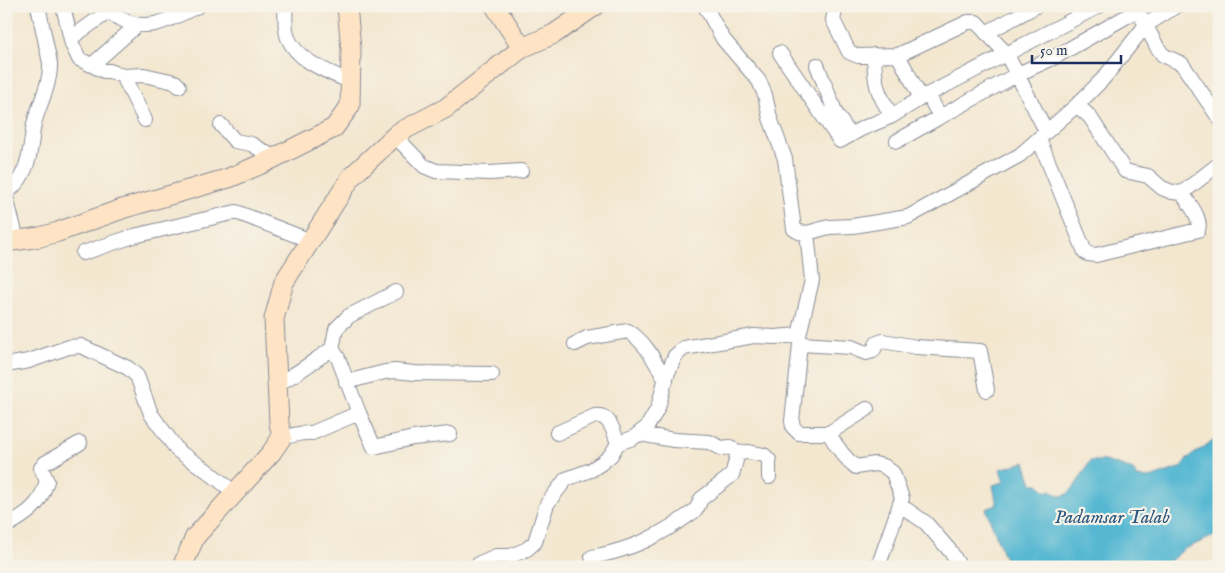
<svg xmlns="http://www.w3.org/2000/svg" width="1225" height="573" font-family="'IM FELL English',serif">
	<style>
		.water { fill: #54b7d2; stroke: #387398 }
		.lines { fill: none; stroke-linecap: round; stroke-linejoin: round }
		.street-casing { stroke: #878b97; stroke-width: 16 }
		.secondary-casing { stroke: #878b97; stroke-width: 21 }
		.street { stroke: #fff; stroke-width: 14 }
		.secondary { stroke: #fee4c5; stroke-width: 19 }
		.labels { text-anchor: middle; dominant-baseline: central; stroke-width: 4.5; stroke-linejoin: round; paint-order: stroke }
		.water-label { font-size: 19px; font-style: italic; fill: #2c5881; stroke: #f7f3e8 }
	</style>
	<rect width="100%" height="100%" fill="#f7f3e8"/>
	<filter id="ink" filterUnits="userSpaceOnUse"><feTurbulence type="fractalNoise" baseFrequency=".02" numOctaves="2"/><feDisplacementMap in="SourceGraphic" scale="10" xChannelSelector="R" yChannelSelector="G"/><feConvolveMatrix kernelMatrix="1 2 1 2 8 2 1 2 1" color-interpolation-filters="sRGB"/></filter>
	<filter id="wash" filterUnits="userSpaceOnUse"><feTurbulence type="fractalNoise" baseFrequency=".0096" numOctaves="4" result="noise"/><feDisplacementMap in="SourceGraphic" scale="20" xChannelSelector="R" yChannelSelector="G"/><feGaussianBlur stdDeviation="1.12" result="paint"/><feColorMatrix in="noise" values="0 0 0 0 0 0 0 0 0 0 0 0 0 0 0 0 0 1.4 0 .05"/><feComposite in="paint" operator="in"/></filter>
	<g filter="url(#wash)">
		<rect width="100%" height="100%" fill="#f3e7d0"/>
		<path class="water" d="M 1219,437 L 1219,534 L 1184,549 L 1169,562 L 1157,567 L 1008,567 L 986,509 L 997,505 L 993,485 L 1004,482 L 1000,469 L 1025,462 L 1032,484 L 1038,484 L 1047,492 L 1051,490 C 1054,493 1058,496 1062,496 C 1072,496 1085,469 1090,461 L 1105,461 L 1133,470 L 1137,477 L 1150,478 L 1182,467 L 1188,458 Z"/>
	</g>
	<g filter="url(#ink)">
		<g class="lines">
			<g class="street-casing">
				<path id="street" d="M 63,6 L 72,44 L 79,59 L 104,71 L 110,71 L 123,76 L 144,75 L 175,82 L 179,86
					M 101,6 C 106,12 114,15 121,19 C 150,34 171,18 198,6
					M 285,6 C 286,16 284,29 288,38 C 298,62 329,72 351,82
					M 705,6 L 723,39 L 759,81 L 765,95 L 770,118 L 785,159 L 794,229 L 799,232 L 807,233 L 829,227 L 853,226 L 908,217 L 1020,155 L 1077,105 L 1103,79 L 1146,25 L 1176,6
					M 836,6 L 833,20 L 849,52 L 858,56 L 898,55
					M 1142,18 L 1157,47 L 1163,55 L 1182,64 L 1219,118
					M 986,33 L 1036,6
					M 71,38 L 108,12 L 114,6
					M 780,53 L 840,141 L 861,129 L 892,116 L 921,98 L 1099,6
					M 874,55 C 875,85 876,91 892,116
					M 92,65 L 137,25
					M 817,65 L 836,114 L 850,135
					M 123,76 L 145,120
					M 921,98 L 898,55 L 968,22 L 976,22 L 1006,53 L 1046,131
					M 1077,105 L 1090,117 L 1125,171 L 1148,176 L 1162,188 L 1172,192 L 1182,193 L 1219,164
					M 940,117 L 1016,75 L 1053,58 L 1138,10
					M 221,125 L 235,141 L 251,144 L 275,158
					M 395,136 L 424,166 L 436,171 L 490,173 L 521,171
					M 1039,139 L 1085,252 L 1088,254 L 1096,255 L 1198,230 C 1202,218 1189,204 1182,193
					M 897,141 L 940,117 L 928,94
					M 6,194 C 12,188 20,181 23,173 C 31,158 31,140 34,124 C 39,104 51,84 50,63 L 38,6
					M 6,197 L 17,240
					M 807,233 L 812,280 L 799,335 L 800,344 L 792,421 L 793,427 L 799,433 L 829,433 L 867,409
					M 83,253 L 134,236 L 236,212 L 311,241
					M 575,344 L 587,338 L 628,331 C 647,343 655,362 666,381
					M 800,344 L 851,347 L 866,353 L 873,351 L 877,343 L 883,341 L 916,347 L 980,351 L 987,390
					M 6,365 L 29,361 L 69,347 L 81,346 L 128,368 L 137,376 L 151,414 L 178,451 L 206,470 L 234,492
					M 346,382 L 385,372 L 395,371 L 415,373 L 492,374
					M 277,384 C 296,375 313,361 332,349 L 336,329 L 349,316 L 396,292
					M 359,413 L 374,447 L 413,438 L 450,434
					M 557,433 L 595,416 C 610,414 613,431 618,443
					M 829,433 C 836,446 844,458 856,467 L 875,464 L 884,466 L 893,473 L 902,498 L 878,567
					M 640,434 L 674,440 L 709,442 L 721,448 L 730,447 L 738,453 L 749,452 L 764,455 L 769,460 L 769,477
					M 282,437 C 292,436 302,432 312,433 L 359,413 L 338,358 L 332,349
					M 900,505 L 926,523 L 951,552 L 960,567
					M 6,526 C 17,520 29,513 36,504 C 40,500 45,487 47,481 L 41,468 L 45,463 L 80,443
					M 592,557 C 634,549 659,536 693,512 L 697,508 L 701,499 L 732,475 L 738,453
					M 476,567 L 480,563 L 496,556 L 511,556 L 527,549 L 535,542 L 547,504 L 566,479 L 591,470 L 603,462 L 611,455 L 618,443 L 633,438 L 647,427 L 658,408 L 666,377 L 675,356 L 684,348 L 754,336 L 775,337 L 799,335"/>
			</g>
			<g class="secondary-casing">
				<path id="secondary" d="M 495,6 L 522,48
					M 6,242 L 40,237 L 58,232 L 122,209 L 229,178 L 266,162 L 334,128 L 350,106 L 351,49 L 347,6
					M 182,567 L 195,537 L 271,453 L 282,437 L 279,423 L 274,319 L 284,282 L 352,176 L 398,133 L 446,108 L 522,48 L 554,34 L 595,6"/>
			</g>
			<use href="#street" class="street"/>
			<use href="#secondary" class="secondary"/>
		</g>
	</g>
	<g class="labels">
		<g class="water-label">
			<text x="1112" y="518">Padamsar Talab</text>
		</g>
	</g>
	<rect width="1225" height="573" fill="none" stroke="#f7f3e8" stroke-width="25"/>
	<path d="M1032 55v8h89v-8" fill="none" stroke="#1b2f5e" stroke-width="2.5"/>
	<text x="1040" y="55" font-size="15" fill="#1b2f5e" stroke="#f7f3e8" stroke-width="4" paint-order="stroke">50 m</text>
</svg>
